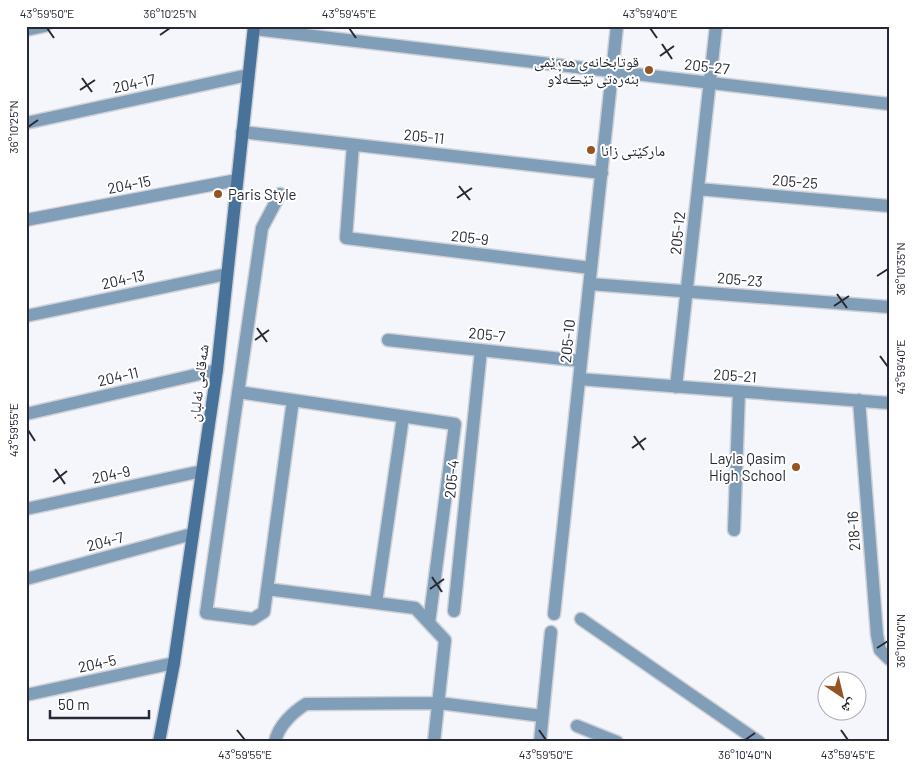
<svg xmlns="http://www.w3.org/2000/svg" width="915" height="768" font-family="Barlow,'Noto Naskh Arabic',sans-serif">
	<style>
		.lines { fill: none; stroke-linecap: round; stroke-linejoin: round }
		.street-casing { stroke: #cfd1d8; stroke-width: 15 }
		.secondary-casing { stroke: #cfd1d8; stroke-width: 15 }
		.street { stroke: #819eb9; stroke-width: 12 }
		.secondary { stroke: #48729a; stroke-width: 12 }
		.ticks { fill: none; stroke: #272934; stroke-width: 2 }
		.poi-dot { fill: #965421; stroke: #fff; stroke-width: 2 }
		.labels { text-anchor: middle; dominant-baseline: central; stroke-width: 4; stroke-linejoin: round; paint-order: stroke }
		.poi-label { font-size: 15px; fill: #272934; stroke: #fff; text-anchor: end }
		.street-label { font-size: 15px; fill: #272934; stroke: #fff }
		.neatline { fill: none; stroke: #272934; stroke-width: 2 }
		.ticks-label { font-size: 12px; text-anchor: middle; fill: #272934 }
	</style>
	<rect width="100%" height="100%" fill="#f4f6fc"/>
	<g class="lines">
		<g class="street-casing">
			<path id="street" d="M 254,29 L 889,104
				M 26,30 L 45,26
				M 26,123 L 248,75
				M 242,132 L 602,173
				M 353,145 L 346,238 L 591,268
				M 698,189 L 889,206
				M 280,194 L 262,228 L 206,613 L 253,619 L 264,612 L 293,400
				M 26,220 L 237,180
				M 590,284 L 889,307
				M 26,316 L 227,274
				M 388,340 L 581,361
				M 579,379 L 889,403
				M 676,387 L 716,26
				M 238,392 L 455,424 L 429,623
				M 859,400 L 877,635 L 880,650 L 889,659
				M 26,414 L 217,370
				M 26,509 L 202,471
				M 734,530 L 739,392
				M 26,579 L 192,534
				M 267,589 L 415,608 L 445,640 L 434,742
				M 376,603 L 403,417
				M 454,611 L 481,350
				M 554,614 L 617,26
				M 581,619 L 759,742
				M 26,695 L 174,663
				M 577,726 L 617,742
				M 275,742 C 278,726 293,712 306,704 L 439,703 L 542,716
				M 540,742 L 551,632"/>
		</g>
		<g class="secondary-casing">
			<path id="secondary" d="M 159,742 L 174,663 L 217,370 L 254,26"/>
		</g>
		<use href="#street" class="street"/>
		<use href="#secondary" class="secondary"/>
	</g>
	<path class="ticks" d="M 47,28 L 54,38M 349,28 L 356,38M 650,28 L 657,38M 160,35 L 170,28M 662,44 L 672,59M 660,56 L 674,46M 82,78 L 92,92M 80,90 L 95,80M 28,127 L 38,120M 459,186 L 470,200M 457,198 L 472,188M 877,276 L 888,269M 837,294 L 847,308M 834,306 L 849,296M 257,328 L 267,342M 255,340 L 269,330M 880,356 L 888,367M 28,430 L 35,441M 634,436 L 644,450M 632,448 L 646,438M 55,469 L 65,484M 53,482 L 67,471M 432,577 L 442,592M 430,589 L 444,579M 877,648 L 888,641M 237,730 L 245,740M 539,730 L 546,740M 841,730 L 848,740M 745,740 L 755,733"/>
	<g class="poi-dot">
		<circle cx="649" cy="70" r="5"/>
		<circle cx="591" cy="150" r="5"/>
		<circle cx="218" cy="194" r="5"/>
		<circle cx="796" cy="467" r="5"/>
	</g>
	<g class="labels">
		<g class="poi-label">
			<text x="639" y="61">قوتابخانەی هەرێمی<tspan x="639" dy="17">بنەرەتی تێڪەڵاو</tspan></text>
			<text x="601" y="150" text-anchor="start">مارکێتی زانا</text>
			<text x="228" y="194" text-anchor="start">Paris Style</text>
			<text x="786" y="458">Layla Qasim<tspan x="786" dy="17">High School</tspan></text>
		</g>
		<g class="street-label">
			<text transform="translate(707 66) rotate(7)">205-27</text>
			<text transform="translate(134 83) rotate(-12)">204-17</text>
			<text transform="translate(424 136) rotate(6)">205-11</text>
			<text transform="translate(795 181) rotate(5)">205-25</text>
			<text transform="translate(129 184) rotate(-11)">204-15</text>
			<text transform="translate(677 233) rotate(-84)">205-12</text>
			<text transform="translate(470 237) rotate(7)">205-9</text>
			<text transform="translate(123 279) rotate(-12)">204-13</text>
			<text transform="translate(740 279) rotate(5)">205-23</text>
			<text transform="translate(487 334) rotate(6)">205-7</text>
			<text transform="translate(567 341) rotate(-84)">205-10</text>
			<text transform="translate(735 375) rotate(4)">205-21</text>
			<text transform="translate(118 376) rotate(-13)">204-11</text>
			<text transform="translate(198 383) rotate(-83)">شەقامی ئەلبان</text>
			<text transform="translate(111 474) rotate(-12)">204-9</text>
			<text transform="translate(451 479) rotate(-84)">205-4</text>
			<text transform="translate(853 531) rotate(-94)">218-16</text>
			<text transform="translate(105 541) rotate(-15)">204-7</text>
			<text transform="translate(97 663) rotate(-12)">204-5</text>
		</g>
	</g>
	<rect width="915" height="768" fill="none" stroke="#ffffff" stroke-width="55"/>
	<g transform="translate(842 696) rotate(145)"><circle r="24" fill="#ffffff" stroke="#a9a9ae"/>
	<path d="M0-4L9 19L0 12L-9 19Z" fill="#965421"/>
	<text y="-8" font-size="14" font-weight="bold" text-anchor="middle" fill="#272934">ش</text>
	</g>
	<path d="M50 710v8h99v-8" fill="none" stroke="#272934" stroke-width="2.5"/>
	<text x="58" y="710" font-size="15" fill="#272934" stroke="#ffffff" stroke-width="4" paint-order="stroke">50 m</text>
	<rect x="28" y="28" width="860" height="712" class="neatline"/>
	<g class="ticks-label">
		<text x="47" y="18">43°59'50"E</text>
		<text x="170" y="18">36°10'25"N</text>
		<text x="349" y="18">43°59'45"E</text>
		<text x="650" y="18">43°59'40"E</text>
		<text transform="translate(14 127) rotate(-90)" y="4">36°10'25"N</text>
		<text transform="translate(901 269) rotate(-90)" y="4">36°10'35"N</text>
		<text transform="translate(901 367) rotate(-90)" y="4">43°59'40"E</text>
		<text transform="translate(14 430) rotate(-90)" y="4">43°59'55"E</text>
		<text transform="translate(901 641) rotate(-90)" y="4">36°10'40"N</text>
		<text x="245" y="759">43°59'55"E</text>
		<text x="546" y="759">43°59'50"E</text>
		<text x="745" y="759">36°10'40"N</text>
		<text x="848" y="759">43°59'45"E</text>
	</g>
</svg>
